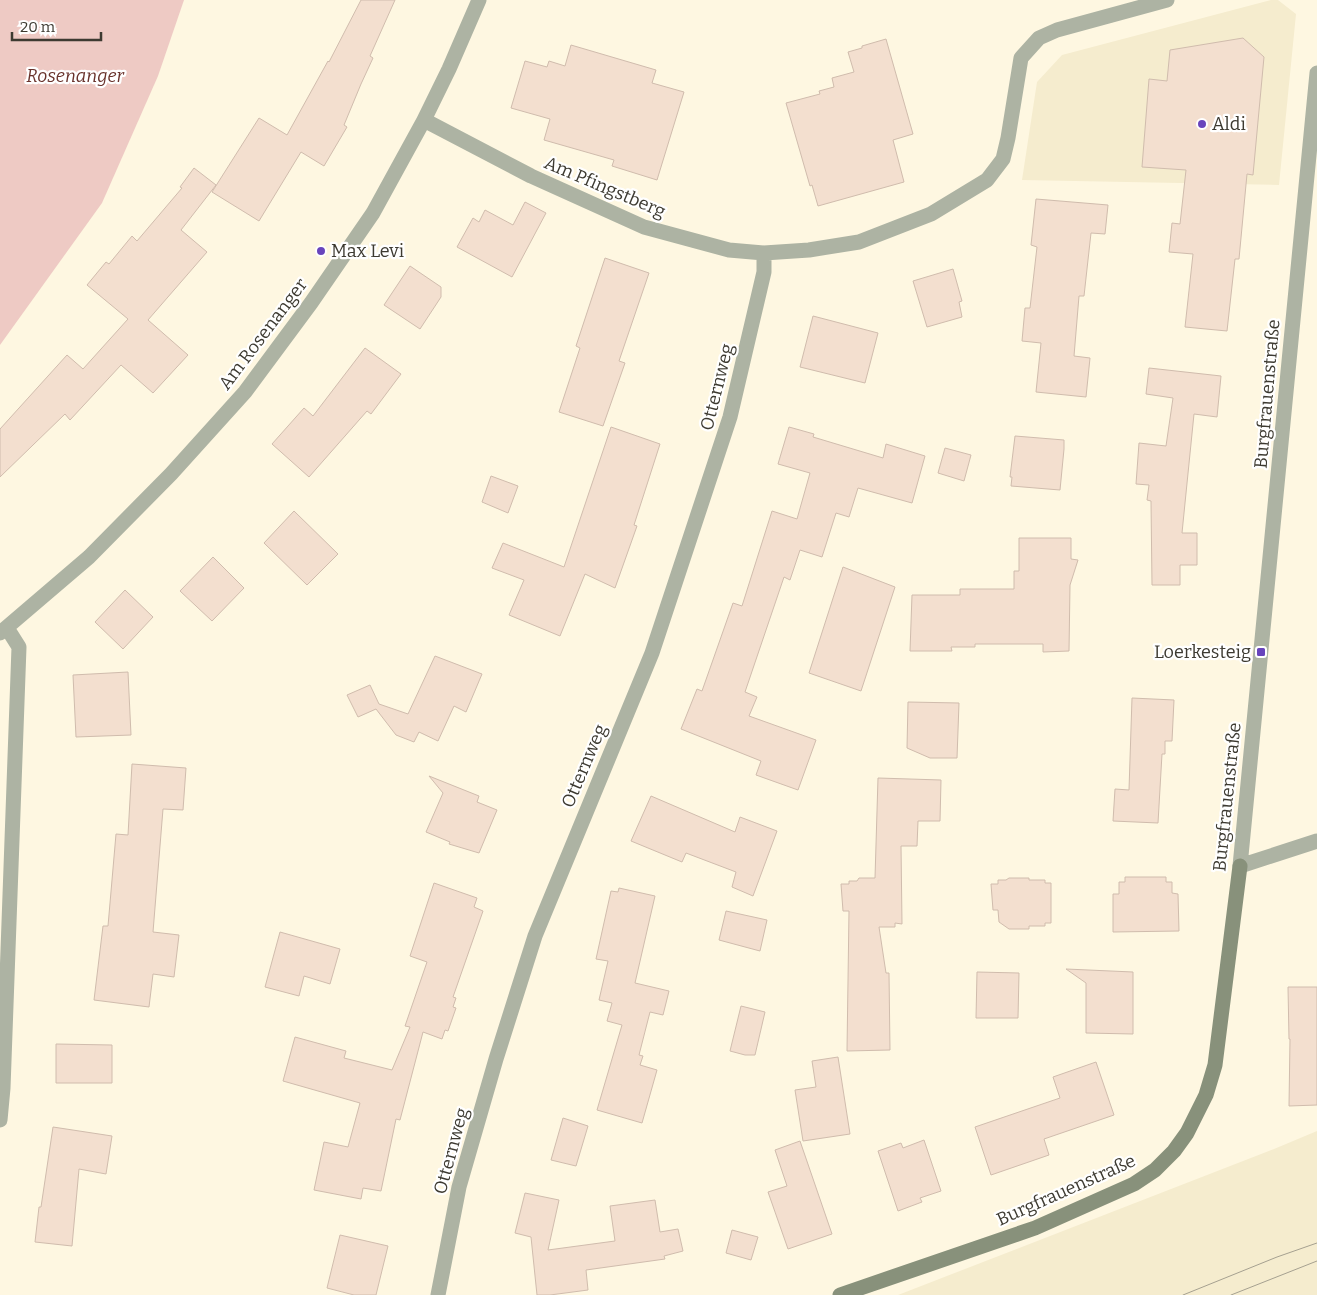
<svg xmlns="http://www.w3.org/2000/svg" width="1317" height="1295" font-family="Bitter,serif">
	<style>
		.built { fill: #f5ecce }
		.green { fill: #eecac4 }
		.building { fill: #f3dfcf; stroke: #d0bcad }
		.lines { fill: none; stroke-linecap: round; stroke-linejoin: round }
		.street { stroke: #adb3a3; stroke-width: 15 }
		.secondary { stroke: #88917b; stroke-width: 15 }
		.tram { stroke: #a5a090; stroke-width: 1 }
		.poi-dot { fill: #6844bc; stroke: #fff; stroke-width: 2 }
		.labels { text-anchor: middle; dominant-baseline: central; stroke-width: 4.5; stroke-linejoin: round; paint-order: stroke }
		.park-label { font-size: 18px; font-style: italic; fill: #69322b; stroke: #fff }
		.poi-label { font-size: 18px; fill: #3d3a31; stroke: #fff; text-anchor: start }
		.street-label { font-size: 18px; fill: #3d3a31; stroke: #fff }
	</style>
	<rect width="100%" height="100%" fill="#fef7e1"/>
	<path class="built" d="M 1271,0 L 1278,0 L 1296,14 L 1279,185 L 1022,180 L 1037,82 L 1062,55 Z
		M 1317,1131 L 1317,1295 L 898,1295 L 1274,1149 Z"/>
	<path class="green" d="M 0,0 L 184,0 L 158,76 L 102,203 L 0,345 Z"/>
	<path class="building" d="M 361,0 L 395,0 L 370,56 L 373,58 L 361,84 L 344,125 L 347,127 L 324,166 L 301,152 L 259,221 L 212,192 L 259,118 L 287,135 L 328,61 L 329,62 Z
		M 1243,38 L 1264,57 L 1253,175 L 1247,174 L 1239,259 L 1235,259 L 1227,331 L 1185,327 L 1193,254 L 1169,252 L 1172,223 L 1180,224 L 1186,170 L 1142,167 L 1149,79 L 1167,81 L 1170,50 Z
		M 886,39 L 913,134 L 893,140 L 904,182 L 818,206 L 812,185 L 810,186 L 786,103 L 820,94 L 819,91 L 834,87 L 832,78 L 854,72 L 848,52 L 862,48 L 862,46 Z
		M 571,45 L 656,70 L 652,83 L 684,92 L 657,180 L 612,166 L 614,160 L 544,140 L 550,119 L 511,108 L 525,61 L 547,67 L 549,61 L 565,66 Z
		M 194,168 L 216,185 L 181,230 L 207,252 L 148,320 L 188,355 L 153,393 L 121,365 L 70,420 L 65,414 L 0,477 L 0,429 L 67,355 L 83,369 L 128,319 L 87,285 L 106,262 L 109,264 L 132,236 L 137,241 L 182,188 L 180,187 Z
		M 1036,199 L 1108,205 L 1105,234 L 1091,233 L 1084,296 L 1079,296 L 1074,356 L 1090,358 L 1086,397 L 1036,392 L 1041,343 L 1022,341 L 1025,308 L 1030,308 L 1037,247 L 1031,245 Z
		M 525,202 L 546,213 L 512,277 L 457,247 L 473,218 L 479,222 L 485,210 L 513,225 Z
		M 605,258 L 649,273 L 619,361 L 625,363 L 603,426 L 559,412 L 580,348 L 576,346 Z
		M 410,266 L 441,287 L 441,297 L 420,329 L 384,305 Z
		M 953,269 L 962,301 L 959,302 L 962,317 L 927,327 L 913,281 Z
		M 813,316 L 878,333 L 865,383 L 800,367 Z
		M 365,348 L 401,374 L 371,414 L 367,411 L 309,477 L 272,444 L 304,408 L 313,416 Z
		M 1149,368 L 1221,376 L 1217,417 L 1194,414 L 1182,533 L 1197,533 L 1197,565 L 1180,565 L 1180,585 L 1152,585 L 1151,501 L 1147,500 L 1149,485 L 1136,484 L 1139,443 L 1166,446 L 1173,398 L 1146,394 Z
		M 611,427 L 660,444 L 634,525 L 637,526 L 615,588 L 585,574 L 560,636 L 509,615 L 524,580 L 492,568 L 503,543 L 564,567 Z
		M 789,427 L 814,434 L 813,437 L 883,458 L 886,444 L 925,456 L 912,503 L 858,488 L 849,517 L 836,513 L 822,557 L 800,550 L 790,580 L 784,577 L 745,692 L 757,697 L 749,716 L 816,740 L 798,790 L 756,775 L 761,761 L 681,729 L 697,689 L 702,691 L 733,603 L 742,606 L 772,511 L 797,519 L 810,473 L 778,464 Z
		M 1015,436 L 1064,440 L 1064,449 L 1060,490 L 1011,486 L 1012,477 L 1010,477 Z
		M 945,448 L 971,455 L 964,481 L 938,473 Z
		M 491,476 L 518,486 L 508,513 L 482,502 Z
		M 294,511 L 338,554 L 307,585 L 264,543 Z
		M 1019,538 L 1071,538 L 1071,559 L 1078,560 L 1070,585 L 1069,651 L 1043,652 L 1043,644 L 975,644 L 975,647 L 951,647 L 952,651 L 910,651 L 912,595 L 960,595 L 960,589 L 1014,589 L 1014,571 L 1019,571 Z
		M 213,557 L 244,588 L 212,621 L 180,591 Z
		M 843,567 L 895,587 L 861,691 L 809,673 Z
		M 125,590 L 153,617 L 123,649 L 95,622 Z
		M 435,656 L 482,674 L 466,712 L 454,706 L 438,741 L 419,732 L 414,742 L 396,735 L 376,709 L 358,717 L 347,695 L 370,685 L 379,704 L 408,714 Z
		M 128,672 L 131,735 L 76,737 L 73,675 Z
		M 1132,698 L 1174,700 L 1172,741 L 1165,741 L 1165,754 L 1162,754 L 1158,823 L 1113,821 L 1115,789 L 1129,790 Z
		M 908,702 L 959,703 L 957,758 L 930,758 L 907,748 Z
		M 132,764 L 186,768 L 183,810 L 163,809 L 153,932 L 179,935 L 174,977 L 153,974 L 149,1007 L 94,1000 L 103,926 L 108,926 L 116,834 L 128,835 Z
		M 429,776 L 479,796 L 477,802 L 497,810 L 479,853 L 449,844 L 450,842 L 426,832 L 443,793 Z
		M 878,778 L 941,780 L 940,821 L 918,821 L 917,846 L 901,846 L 902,924 L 895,923 L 895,927 L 879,927 L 886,973 L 889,973 L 890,1050 L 847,1051 L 849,911 L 843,911 L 841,884 L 849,884 L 849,881 L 857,881 L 859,878 L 875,878 Z
		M 651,796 L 735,832 L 740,817 L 777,831 L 753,896 L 732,887 L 736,872 L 686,853 L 682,862 L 631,841 Z
		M 1125,877 L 1166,877 L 1166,882 L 1172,882 L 1172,893 L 1178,894 L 1179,931 L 1113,932 L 1113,894 L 1119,894 L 1119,882 L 1125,882 Z
		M 1009,878 L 1029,878 L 1029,880 L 1045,880 L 1045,883 L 1051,883 L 1051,923 L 1045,923 L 1045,926 L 1029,926 L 1029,929 L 1009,929 L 999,922 L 998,910 L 993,910 L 991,884 L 998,884 L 998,880 L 1006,880 Z
		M 434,883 L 477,898 L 474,907 L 483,911 L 453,997 L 456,998 L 453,1007 L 456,1008 L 448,1031 L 445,1030 L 442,1039 L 423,1032 L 400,1120 L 396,1119 L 381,1191 L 363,1188 L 361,1199 L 314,1190 L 324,1142 L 348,1147 L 360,1103 L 283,1081 L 295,1037 L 346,1051 L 344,1058 L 392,1070 L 410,1027 L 405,1026 L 427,962 L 410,956 Z
		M 619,888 L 655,896 L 635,983 L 669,991 L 663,1015 L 650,1012 L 639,1055 L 643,1056 L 640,1065 L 657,1070 L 642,1123 L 597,1110 L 622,1025 L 607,1021 L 612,1003 L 599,1000 L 608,961 L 596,959 L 611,891 L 618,892 Z
		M 726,911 L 767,920 L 760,951 L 719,940 Z
		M 280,932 L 340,949 L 330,984 L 304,976 L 299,996 L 265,987 Z
		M 1066,969 L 1133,972 L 1133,1034 L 1086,1033 L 1086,983 Z
		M 977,972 L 1019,973 L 1018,1018 L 976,1018 Z
		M 1288,987 L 1317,987 L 1317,1105 L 1289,1106 L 1290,1039 L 1289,1039 Z
		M 741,1006 L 765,1012 L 755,1055 L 745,1055 L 730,1051 Z
		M 56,1044 L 112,1045 L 112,1083 L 56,1083 Z
		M 838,1057 L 850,1134 L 803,1141 L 795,1090 L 816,1087 L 812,1061 Z
		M 1096,1062 L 1114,1115 L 1044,1139 L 1049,1155 L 991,1175 L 975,1127 L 1060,1098 L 1053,1077 Z
		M 563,1118 L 588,1126 L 576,1166 L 551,1160 Z
		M 53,1127 L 112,1136 L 106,1174 L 79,1169 L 72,1246 L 35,1242 L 39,1207 L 41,1207 Z
		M 924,1140 L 941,1191 L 920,1198 L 922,1202 L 898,1211 L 878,1151 L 901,1143 L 903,1148 Z
		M 800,1141 L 832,1234 L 788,1249 L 768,1192 L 787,1186 L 775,1150 Z
		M 525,1193 L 559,1200 L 548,1250 L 615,1241 L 610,1206 L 655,1200 L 660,1232 L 678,1229 L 683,1251 L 664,1256 L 665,1259 L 586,1270 L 588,1290 L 550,1295 L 537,1295 L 531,1237 L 515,1233 Z
		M 732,1230 L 758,1237 L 751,1260 L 726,1253 Z
		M 340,1235 L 388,1246 L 376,1295 L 354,1295 L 327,1288 Z"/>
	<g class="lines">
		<path class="street" d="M 1317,73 L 1240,866 L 1317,841
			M 424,120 L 531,176 L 644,227 L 729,250 L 764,253 L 809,250 L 859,242 L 931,214 L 987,180 L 1003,159 L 1008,138 L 1021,58 L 1039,38 L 1057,30 L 1167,0
			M 0,633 L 89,557 L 171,474 L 245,392 L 311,303 L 373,213 L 424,120 L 449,69 L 479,0
			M 0,1120 L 3,1088 L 19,647 L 7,628
			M 438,1295 L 459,1187 L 496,1059 L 535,936 L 652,653 L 730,417 L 764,272 L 764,253"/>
		<path class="secondary" d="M 840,1295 L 1035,1228 L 1134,1184 L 1155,1170 L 1174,1151 L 1187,1133 L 1206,1095 L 1215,1065 L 1240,866"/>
		<path class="tram" d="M 1183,1295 L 1277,1257 L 1317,1243
			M 1231,1295 L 1317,1261"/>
	</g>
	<g class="poi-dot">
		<circle cx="1202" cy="124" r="5"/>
		<circle cx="321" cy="251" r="5"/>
		<rect x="1256" y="647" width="10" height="10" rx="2.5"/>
	</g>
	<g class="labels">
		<g class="park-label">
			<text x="75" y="76">Rosenanger</text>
		</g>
		<g class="poi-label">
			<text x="1212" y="124">Aldi</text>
			<text x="331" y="251">Max Levi</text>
			<text x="1251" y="652" text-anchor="end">Loerkesteig</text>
		</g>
		<g class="street-label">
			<text transform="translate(605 187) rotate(23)">Am Pfingstberg</text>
			<text transform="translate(263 334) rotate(-53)">Am Rosenanger</text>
			<text transform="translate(717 387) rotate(-76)">Otternweg</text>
			<text transform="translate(1267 394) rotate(-85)">Burgfrauenstraße</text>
			<text transform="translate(584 766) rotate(-67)">Otternweg</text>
			<text transform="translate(1227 797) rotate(-84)">Burgfrauenstraße</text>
			<text transform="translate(451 1151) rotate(-75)">Otternweg</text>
			<text transform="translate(1066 1190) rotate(-24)">Burgfrauenstraße</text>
		</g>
	</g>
	<path d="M12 32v8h89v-8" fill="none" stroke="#3d3a31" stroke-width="2.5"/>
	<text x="20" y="32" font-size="15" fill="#3d3a31" stroke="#ffffff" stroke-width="4" paint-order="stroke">20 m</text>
</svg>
